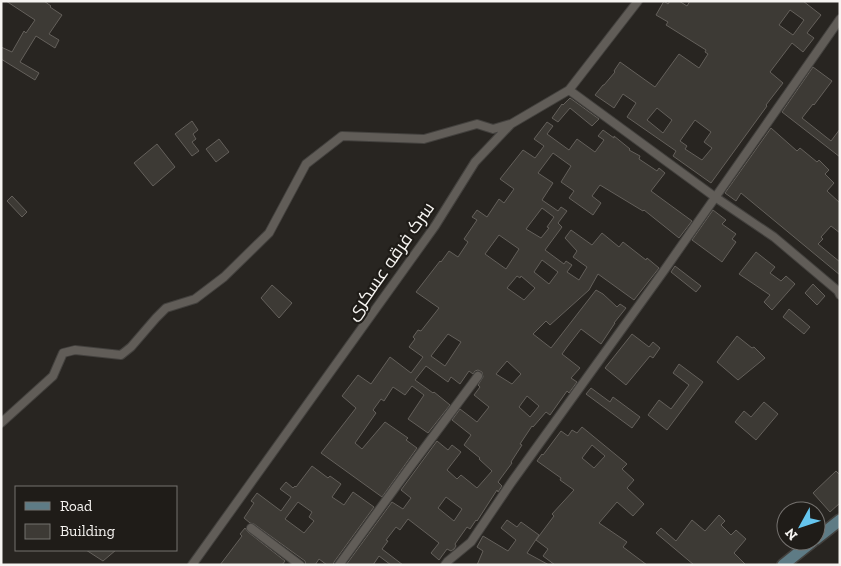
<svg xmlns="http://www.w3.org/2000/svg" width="841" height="566" font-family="'Zilla Slab',Cairo,serif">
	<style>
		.building { fill: #3d3a35; stroke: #64605b; fill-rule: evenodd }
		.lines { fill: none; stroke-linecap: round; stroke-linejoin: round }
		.street-casing { stroke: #43413e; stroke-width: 10 }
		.secondary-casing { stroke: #43413e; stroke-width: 14 }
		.street { stroke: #615d58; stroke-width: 8 }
		.secondary { stroke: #5e7b85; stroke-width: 11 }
		.labels { text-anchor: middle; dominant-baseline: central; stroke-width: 4.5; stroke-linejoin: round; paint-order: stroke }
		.street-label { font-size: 18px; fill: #f6f4f1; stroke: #1f1c18 }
	</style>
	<rect width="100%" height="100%" fill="#282521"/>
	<path class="building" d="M 6,1 L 44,1 L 51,6 L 50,7 L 62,15 L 49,34 L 59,40 L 55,48 L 36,36 L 20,62 L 39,73 L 35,80 L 1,59 L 1,47 L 12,52 L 24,31 L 26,33 L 35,20 Z
		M 664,1 L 668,4 L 670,1 L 679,1 L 687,6 L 690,1 L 803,1 L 821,15 L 807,33 L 814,38 L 803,52 L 792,43 L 770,72 L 783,83 L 766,105 L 767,106 L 711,183 L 673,156 L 676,151 L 627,117 L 636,103 L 623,94 L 614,108 L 595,95 L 603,85 L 604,85 L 615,72 L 614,71 L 620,62 L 655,87 L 679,54 L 699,68 L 708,54 L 705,52 L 706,50 L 666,25 L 668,22 L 656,15 ZM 790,10 L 804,20 L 793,35 L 779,25 ZM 657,108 L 672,120 L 663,133 L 647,120 ZM 695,120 L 711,132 L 704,142 L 712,148 L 702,160 L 685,149 L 687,146 L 680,141 Z
		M 813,67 L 832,81 L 814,105 L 813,104 L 802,118 L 831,141 L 840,129 L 840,157 L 782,112 Z
		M 570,98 L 599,119 L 592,126 L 570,108 L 558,122 L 552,118 L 562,104 L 563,105 Z
		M 192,121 L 198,130 L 193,134 L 196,139 L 192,142 L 199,151 L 192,156 L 175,134 Z
		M 547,122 L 553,126 L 547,134 L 569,150 L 577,139 L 595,152 L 604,140 L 598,136 L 603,130 L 614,138 L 614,136 L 630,149 L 629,150 L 640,156 L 639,159 L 657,171 L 659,168 L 665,173 L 651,191 L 692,221 L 679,238 L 644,210 L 643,211 L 600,185 L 592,196 L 601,203 L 593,215 L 569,198 L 574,191 L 561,182 L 571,166 L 553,153 L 538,173 L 553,183 L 542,200 L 558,211 L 561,207 L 567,211 L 558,223 L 562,227 L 545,250 L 564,264 L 566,261 L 572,265 L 567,272 L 579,280 L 587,267 L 573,257 L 577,251 L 565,238 L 571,230 L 592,245 L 602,233 L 619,247 L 623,242 L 646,260 L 647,258 L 659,268 L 634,300 L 598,274 L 589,290 L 550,325 L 546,321 L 533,334 L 551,348 L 596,290 L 603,294 L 617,307 L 620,304 L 626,308 L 614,323 L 615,323 L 601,344 L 581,329 L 567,347 L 562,354 L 580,368 L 571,378 L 577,382 L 569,393 L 567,391 L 550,415 L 546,412 L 533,427 L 532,426 L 520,444 L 522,445 L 511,462 L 512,463 L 498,482 L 502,486 L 498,492 L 497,490 L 477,521 L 476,520 L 470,529 L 467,527 L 455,544 L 456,546 L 454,549 L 451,551 L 447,549 L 439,560 L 431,553 L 439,543 L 408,519 L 400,530 L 396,527 L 386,540 L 388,541 L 382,549 L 403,565 L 391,565 L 379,556 L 373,565 L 346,565 L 392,502 L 403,509 L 411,498 L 401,490 L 437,441 L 448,450 L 452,445 L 461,452 L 447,470 L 457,479 L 461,475 L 477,488 L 492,471 L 479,459 L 480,458 L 464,445 L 471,435 L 452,420 L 460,409 L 477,422 L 489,407 L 474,395 L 480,387 L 478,385 L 483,377 L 482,372 L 478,370 L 475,371 L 473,374 L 469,371 L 460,384 L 451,377 L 448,382 L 426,366 L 415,380 L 433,393 L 434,392 L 450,405 L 428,433 L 408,419 L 424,395 L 412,386 L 405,395 L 393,387 L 384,401 L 381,399 L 373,410 L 376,413 L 355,443 L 362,449 L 385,422 L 408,438 L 406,440 L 417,448 L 382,497 L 321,453 L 356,408 L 342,396 L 358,375 L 371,384 L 390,357 L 411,373 L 423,357 L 409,347 L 415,339 L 413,337 L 418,330 L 421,331 L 439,308 L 416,292 L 440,261 L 441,262 L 449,251 L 458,257 L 468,242 L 464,239 L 477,220 L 472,217 L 477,210 L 487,217 L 499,199 L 504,203 L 514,189 L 500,179 L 523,150 L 535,158 L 544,146 L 534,139 ZM 542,208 L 554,217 L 547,227 L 549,228 L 541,238 L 526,229 ZM 499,235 L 519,249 L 506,269 L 485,254 ZM 542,260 L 558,272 L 549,284 L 534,272 ZM 517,276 L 520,278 L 521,276 L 535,288 L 524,300 L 507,288 ZM 448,334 L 461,342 L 445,366 L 431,356 ZM 507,361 L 521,374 L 512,384 L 496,374 ZM 527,396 L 539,406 L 530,417 L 519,407 ZM 446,497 L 462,509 L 454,521 L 438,508 Z
		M 771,128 L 797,151 L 800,148 L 817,162 L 819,160 L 829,170 L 825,174 L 834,183 L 827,191 L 840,203 L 840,233 L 831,226 L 821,237 L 823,239 L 818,244 L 840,262 L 840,275 L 741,193 L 736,201 L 725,193 Z
		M 219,139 L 229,152 L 216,162 L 206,149 Z
		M 157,144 L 175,167 L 153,186 L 134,163 Z
		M 12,196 L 27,212 L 22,217 L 7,201 Z
		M 713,210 L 726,220 L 722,224 L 736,234 L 732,239 L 736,242 L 722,262 L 692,240 Z
		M 756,252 L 775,267 L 770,273 L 781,281 L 786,276 L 795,284 L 772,310 L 764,302 L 770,295 L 739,274 Z
		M 675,266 L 701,286 L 696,292 L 671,272 Z
		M 813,284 L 825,296 L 817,305 L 805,293 Z
		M 272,285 L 292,303 L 279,318 L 261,298 Z
		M 789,309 L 810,327 L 804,334 L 783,317 Z
		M 632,334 L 649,347 L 653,342 L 660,348 L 653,358 L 650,356 L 626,385 L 605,368 Z
		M 737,336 L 752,348 L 754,347 L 765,358 L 738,380 L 717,362 Z
		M 679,364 L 703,382 L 667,430 L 648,415 L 659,400 L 671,409 L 689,385 L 673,373 Z
		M 591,388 L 610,402 L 613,397 L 640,417 L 632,428 L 586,394 Z
		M 764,402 L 778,414 L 756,440 L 735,422 L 744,411 L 751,417 Z
		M 582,427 L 627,464 L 622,469 L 634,480 L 627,488 L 644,504 L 633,516 L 617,502 L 599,523 L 627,542 L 623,547 L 647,565 L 555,565 L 543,556 L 548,549 L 536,540 L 554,516 L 552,514 L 574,490 L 560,480 L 561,478 L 537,461 L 542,454 L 543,455 L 561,431 L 568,436 L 572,430 L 577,433 ZM 592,445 L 605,456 L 594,468 L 582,458 Z
		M 312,466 L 328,478 L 330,476 L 341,484 L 332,497 L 344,505 L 353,492 L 374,507 L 334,562 L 333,565 L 327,565 L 319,559 L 315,565 L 306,565 L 305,561 L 254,524 L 250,523 L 244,518 L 254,503 L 251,501 L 257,493 L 281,511 L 291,497 L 280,489 L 286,482 L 293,488 L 295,486 L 296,487 ZM 298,502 L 312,512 L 309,517 L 314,521 L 304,533 L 285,519 Z
		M 836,471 L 840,475 L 840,503 L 830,512 L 813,493 Z
		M 719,515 L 725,521 L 721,525 L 731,535 L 736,530 L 746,539 L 734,553 L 746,565 L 694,565 L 656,533 L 661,528 L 676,541 L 692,520 L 705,531 Z
		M 507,520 L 517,527 L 521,522 L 539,535 L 527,553 L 549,565 L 477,565 L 483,551 L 477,547 L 483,536 L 508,551 L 516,540 L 501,528 Z
		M 245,528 L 248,532 L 285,561 L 282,565 L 220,565 L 242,536 L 240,534 Z
		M 86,550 L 116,550 L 103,561 Z"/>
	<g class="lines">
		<g class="street-casing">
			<path id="street" d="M 569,90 L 715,197 L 774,237 L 838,291 L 840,295
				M 1,423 L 53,376 L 63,353 L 75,350 L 121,355 L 131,347 L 156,318 L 166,308 L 195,299 L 224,277 L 269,233 L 306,164 L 342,136 L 424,139 L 477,124 L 493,129 L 510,124
				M 251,528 L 300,565
				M 192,565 L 435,226 L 475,162 L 511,124 L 569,90 L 638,1
				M 339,565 L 408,470 L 478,376
				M 445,565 L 448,561 L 471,542 L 511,483 L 663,272 L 840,19"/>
		</g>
		<g class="secondary-casing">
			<path id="secondary" d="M 816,539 L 840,520
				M 783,565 L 813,541"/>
		</g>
		<use href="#street" class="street"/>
		<use href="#secondary" class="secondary"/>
	</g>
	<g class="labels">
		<g class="street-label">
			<text transform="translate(390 261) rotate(-55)">سرک فرقه عسکری</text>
		</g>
	</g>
	<rect width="841" height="566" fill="none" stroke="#f6f4f1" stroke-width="5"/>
	<rect x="15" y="486" width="162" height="65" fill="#1f1c18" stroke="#75726f"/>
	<rect x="25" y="502" width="25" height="8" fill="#5e7b85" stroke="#75726f"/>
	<text x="60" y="511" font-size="15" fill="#f6f4f1">Road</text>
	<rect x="25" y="524" width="25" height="15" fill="#3d3a35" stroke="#75726f"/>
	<text x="60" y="536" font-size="15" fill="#f6f4f1">Building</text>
	<g transform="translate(801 526) rotate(230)"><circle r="24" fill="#1f1c18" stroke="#75726f"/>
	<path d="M0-4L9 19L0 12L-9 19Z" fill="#65c5ee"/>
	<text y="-8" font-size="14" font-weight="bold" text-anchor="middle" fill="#f6f4f1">N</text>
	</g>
</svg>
